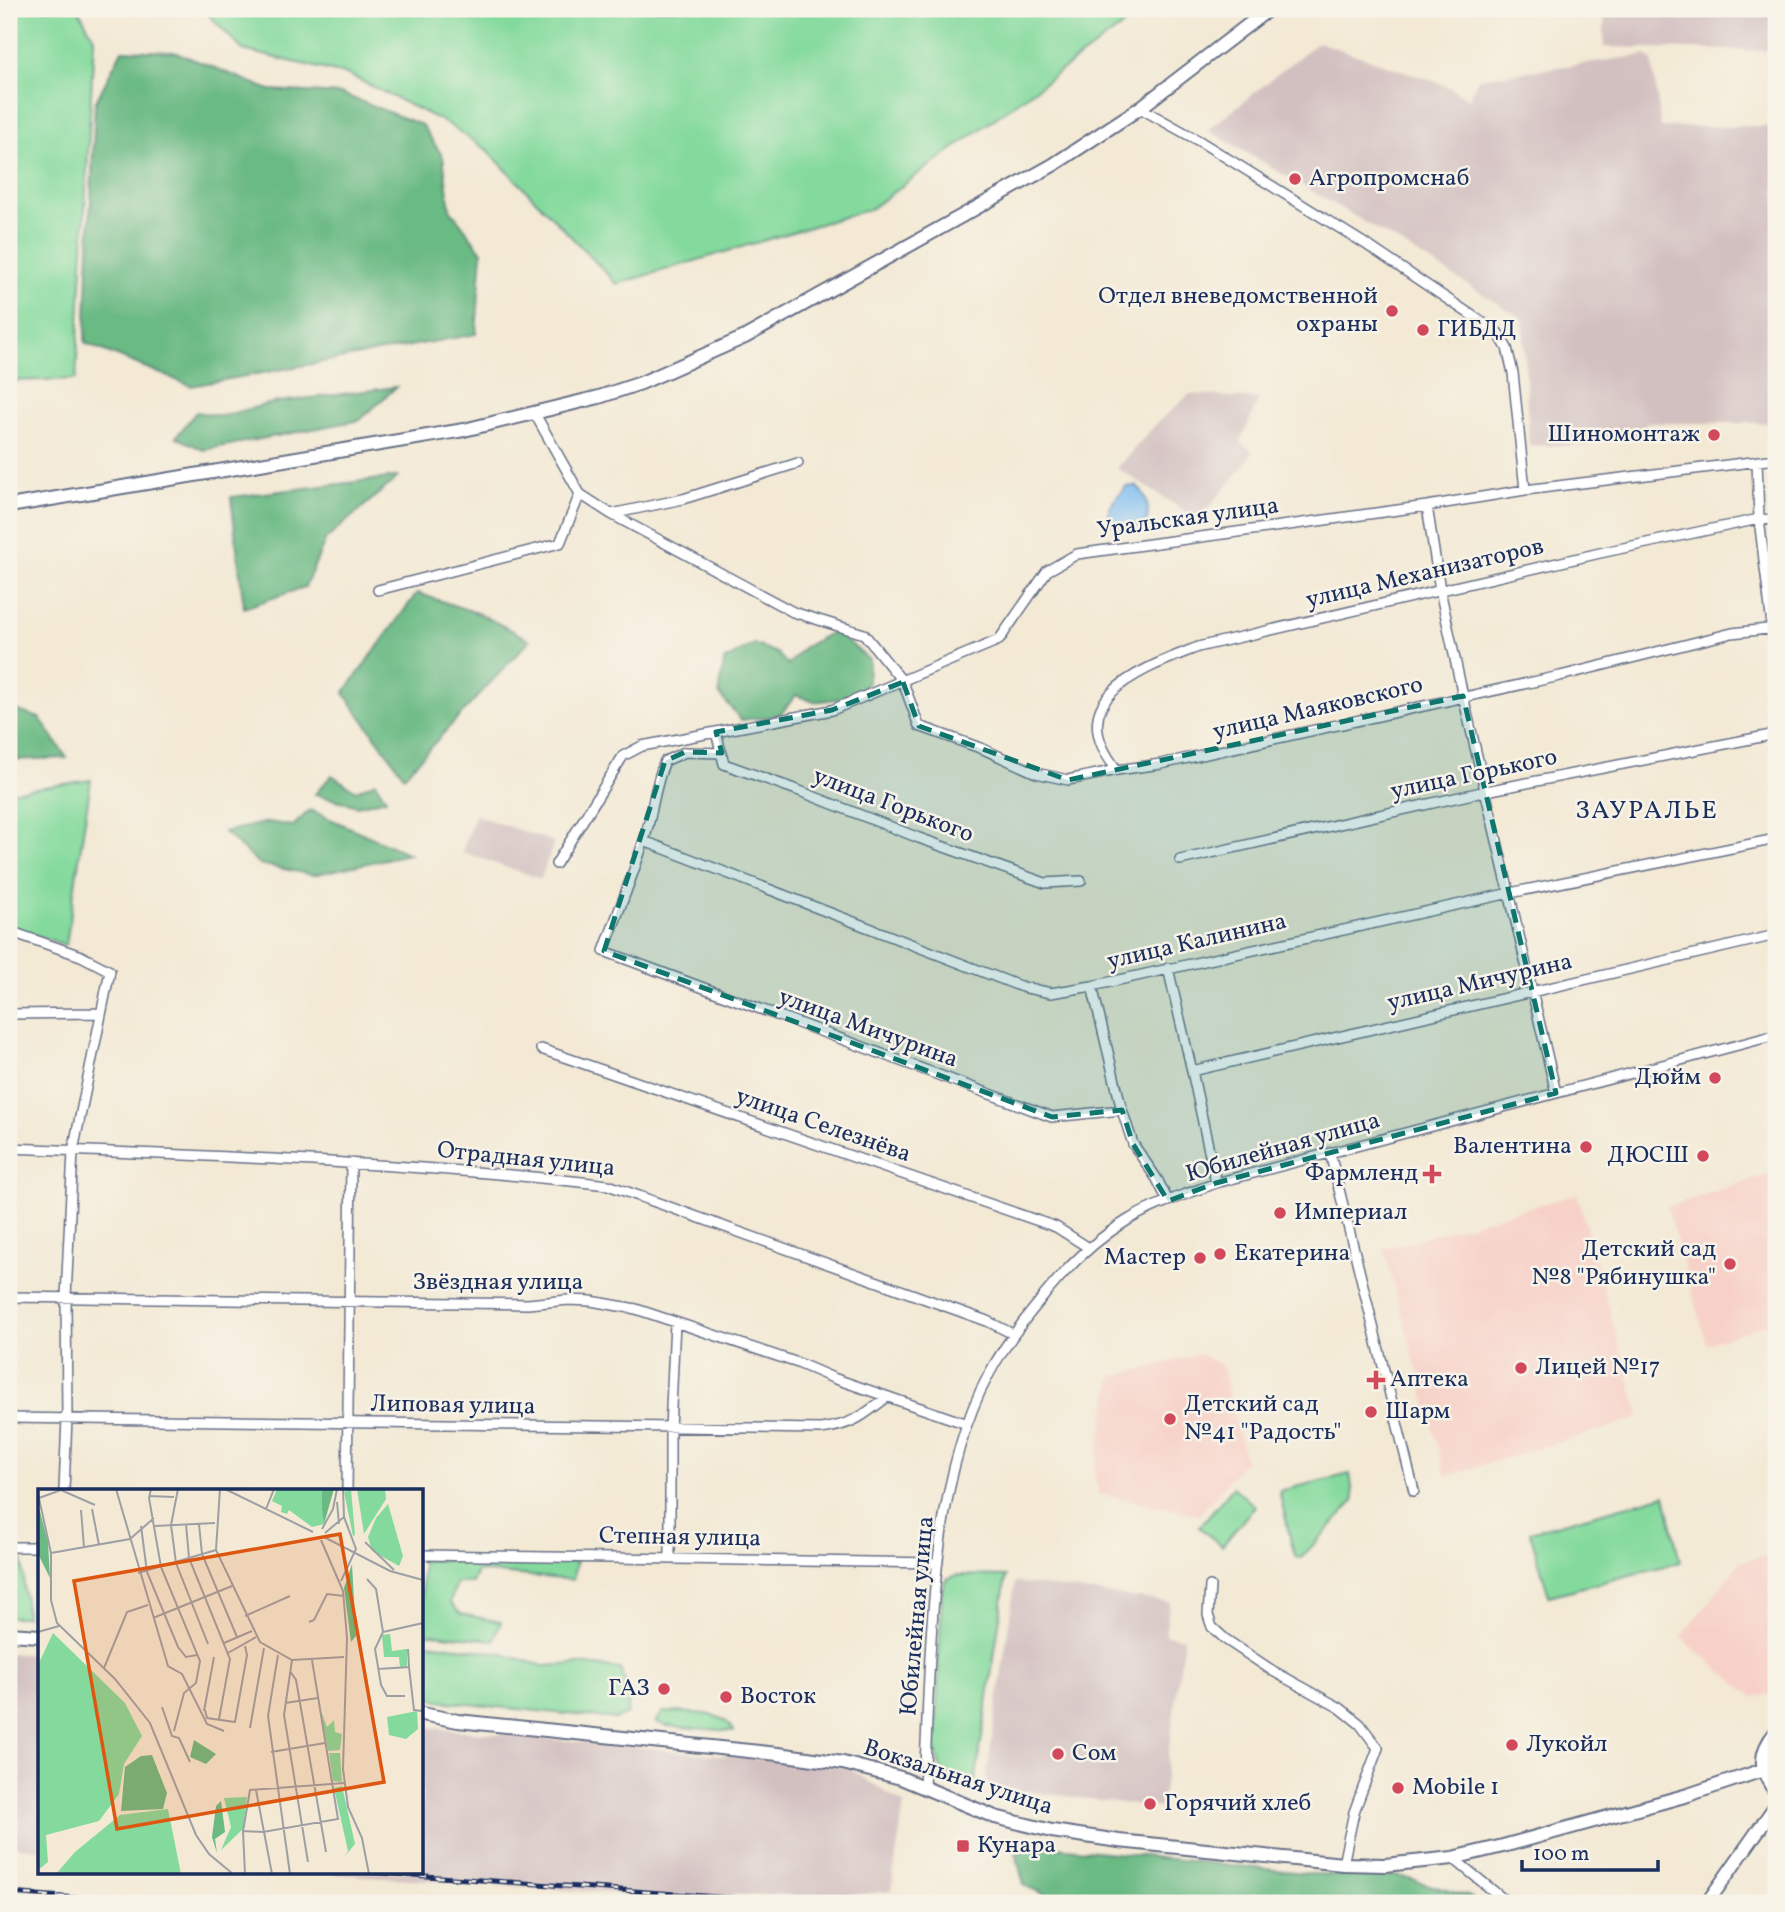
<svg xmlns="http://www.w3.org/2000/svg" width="1785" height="1912" font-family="Vollkorn,serif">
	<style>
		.built { fill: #f7d1c8 }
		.industrial { fill: #d2bfc0 }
		.green { fill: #84da9d; stroke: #50847e; stroke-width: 2 }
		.forest { fill: #6bba84; stroke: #437471; stroke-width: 2 }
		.water { fill: #7dbdf2; stroke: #4c76a8; stroke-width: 2 }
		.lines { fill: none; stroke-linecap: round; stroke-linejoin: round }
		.minor-casing { stroke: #677087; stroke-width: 12 }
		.major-casing { stroke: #677087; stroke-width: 16 }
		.minor { stroke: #fff; stroke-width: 9 }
		.major { stroke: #fff; stroke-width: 12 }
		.rail-casing { stroke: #1b2f5e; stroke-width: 5 }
		.rail { stroke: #f7f3e8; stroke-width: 2.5; stroke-dasharray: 8; stroke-linecap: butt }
		.marked { fill: #0f766e; fill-opacity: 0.2; stroke: #0f766e; stroke-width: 5; stroke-dasharray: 14 9; stroke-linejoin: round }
		.poi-dot { fill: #d1495b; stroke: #f7f3e8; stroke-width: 2.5 }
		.labels { text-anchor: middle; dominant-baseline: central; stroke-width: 5; stroke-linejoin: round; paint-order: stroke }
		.poi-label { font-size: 24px; fill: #1b2f5e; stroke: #f7f3e8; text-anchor: start }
		.street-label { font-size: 24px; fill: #1b2f5e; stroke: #f7f3e8 }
		.neighbourhood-label { font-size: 26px; letter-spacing: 2px; fill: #1b2f5e; stroke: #f7f3e8 }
		.inset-road { fill: none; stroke: #9d9fa5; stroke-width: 2 }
		.view { fill: #de5710; fill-opacity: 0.15; stroke: #de5710; stroke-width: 3.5 }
		.inset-edge { fill: none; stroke: #1b2f5e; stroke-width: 3.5 }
	</style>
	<rect width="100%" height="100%" fill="#f7f3e8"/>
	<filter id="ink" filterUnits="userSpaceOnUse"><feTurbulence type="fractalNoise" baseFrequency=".0143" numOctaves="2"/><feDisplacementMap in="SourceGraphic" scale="14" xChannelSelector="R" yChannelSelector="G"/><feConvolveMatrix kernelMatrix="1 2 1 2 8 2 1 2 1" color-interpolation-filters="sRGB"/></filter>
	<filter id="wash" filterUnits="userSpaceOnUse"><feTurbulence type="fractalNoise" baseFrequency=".00686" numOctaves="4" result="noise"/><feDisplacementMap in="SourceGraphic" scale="28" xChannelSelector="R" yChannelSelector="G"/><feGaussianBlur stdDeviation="1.57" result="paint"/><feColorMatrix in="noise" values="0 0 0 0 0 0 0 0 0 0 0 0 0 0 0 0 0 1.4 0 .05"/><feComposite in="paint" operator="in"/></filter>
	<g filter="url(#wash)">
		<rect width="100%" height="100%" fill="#f3e9d4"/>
		<path class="built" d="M 1776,1172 L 1776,1321 L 1707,1344 L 1667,1207 Z
			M 1577,1194 L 1640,1418 L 1446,1476 L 1384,1249 Z
			M 1201,1354 L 1223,1367 L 1245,1461 L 1199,1515 L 1099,1494 L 1094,1473 L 1112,1377 Z
			M 1776,1553 L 1776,1693 L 1753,1697 L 1681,1638 L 1740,1562 Z"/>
		<path class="industrial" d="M 1604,9 L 1776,9 L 1776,51 L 1604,47 Z
			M 1318,42 L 1445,85 L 1469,99 L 1479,78 L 1645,55 L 1652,60 L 1661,127 L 1776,126 L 1776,423 L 1645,423 L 1645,439 L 1592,439 L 1591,446 L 1529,445 L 1523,319 L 1400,243 L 1208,130 Z
			M 1190,394 L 1259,399 L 1240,442 L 1253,451 L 1246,463 L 1211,505 L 1194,517 L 1117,468 L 1158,422 Z
			M 475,815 L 554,842 L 541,879 L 462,852 Z
			M 1015,1582 L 1170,1602 L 1165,1635 L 1184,1638 L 1161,1808 L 985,1786 Z
			M 9,1653 L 40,1655 L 40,1849 L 9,1846 Z
			M 422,1727 L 847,1767 L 904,1804 L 891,1891 L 822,1898 L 818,1901 L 799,1900 L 788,1895 L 733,1895 L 732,1901 L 307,1872 L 422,1872 Z"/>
		<path class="green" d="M 9,9 L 78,9 L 94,38 L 76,379 L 9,381 Z
			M 203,9 L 1146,9 L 870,209 L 617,284 L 487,150 L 446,123 L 349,75 L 243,50 Z
			M 91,780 L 66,945 L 9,927 L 9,792 Z
			M 1350,1474 L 1354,1501 L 1301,1558 L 1295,1557 L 1279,1491 Z
			M 1233,1487 L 1255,1506 L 1222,1546 L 1199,1527 Z
			M 1665,1495 L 1680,1562 L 1549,1596 L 1530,1532 Z
			M 9,1556 L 22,1556 L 26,1617 L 9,1617 Z
			M 422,1560 L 576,1562 L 573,1580 L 477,1571 L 472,1583 L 456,1583 L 450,1603 L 461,1614 L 501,1622 L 494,1640 L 422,1633 Z
			M 957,1575 L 1006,1576 L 975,1784 L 942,1772 L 935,1749 L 942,1592 L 946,1579 Z
			M 428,1643 L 499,1653 L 543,1666 L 578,1664 L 620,1669 L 629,1691 L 628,1714 L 616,1719 L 439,1701 L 422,1694 L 422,1644 Z
			M 663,1712 C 685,1713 723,1709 734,1731 L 666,1726 L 656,1722 Z"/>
		<path class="forest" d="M 122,50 L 175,52 L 270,90 L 342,94 L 422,125 L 443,157 L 450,209 L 482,252 L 476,334 L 191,386 L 85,343 L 95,103 Z
			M 396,387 L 360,420 L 203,450 L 176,437 L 196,412 L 222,416 L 272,403 Z
			M 398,477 L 326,539 L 305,587 L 244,608 L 231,497 Z
			M 417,593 L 480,614 L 530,640 L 404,776 L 344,693 Z
			M 832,632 L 845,639 L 869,660 L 868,683 L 851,697 L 814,702 L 796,695 L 779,716 L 741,720 L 719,694 L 724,661 L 754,644 L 777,653 L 788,665 L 803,648 Z
			M 9,708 L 40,718 L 67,758 L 9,760 Z
			M 332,775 L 356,791 L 375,782 L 386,799 L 357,806 L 315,794 Z
			M 310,810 L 409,854 L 313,875 L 259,864 L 224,832 L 268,822 L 293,826 Z
			M 1047,1846 L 1314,1874 L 1399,1876 L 1470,1897 L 1478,1903 L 1176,1903 L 1055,1899 L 1024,1885 L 1016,1853 Z"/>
		<path class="water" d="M 1137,486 C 1147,495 1151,512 1145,525 C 1130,531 1123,530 1109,522 C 1106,506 1116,498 1126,487 Z"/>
	</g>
	<g filter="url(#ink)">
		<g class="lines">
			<g class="minor-casing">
				<path id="minor" d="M 1140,108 L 1201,142 L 1367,245 L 1498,333 L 1507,348 L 1513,373 L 1525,490
					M 535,414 L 580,494
					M 1757,461 L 1759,519 L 1776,658
					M 1427,506 L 1440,590 L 1463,696 L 1556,1093
					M 611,514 L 793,612 L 864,634 L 903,682 L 919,726 L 983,749 L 1036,773 L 1068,780 L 1117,770 L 1161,764 L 1560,676 L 1732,633 L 1776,628
					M 378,590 L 560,543 L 580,494 L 611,514 L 683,499 L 798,463
					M 716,732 L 724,764 L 797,790 L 919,838 L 1045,883 L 1081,881
					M 722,753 L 685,752 L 665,761 C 655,784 653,809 646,834 C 634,873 618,912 604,951 L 1052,1117 L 1122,1110
					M 1117,770 C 1059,697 1143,669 1198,647 L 1600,553 L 1759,519 L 1776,520
					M 644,841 L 1022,987 L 1051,993 L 1092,986 L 1510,893 L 1776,839
					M 1180,860 L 1486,791 L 1776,734
					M 556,864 L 623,756 L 642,746 L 832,710 L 999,640 L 1047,571 L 1077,554 L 1427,506 L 1525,490 L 1776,459
					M 9,931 L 81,956 L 110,971 L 73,1151 L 66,1297 L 67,1418 L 64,1490
					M 1168,968 L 1192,1071 L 1216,1183
					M 1092,986 L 1122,1110 L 1133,1144 L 1157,1179 L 1168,1201
					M 9,1014 L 100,1013
					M 541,1049 L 1056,1227 L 1089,1248
					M 1192,1071 L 1776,935
					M 9,1148 C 208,1156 409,1162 608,1185 L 987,1321 L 1013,1334
					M 1330,1153 L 1414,1491
					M 9,1297 L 528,1304 L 568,1300 L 591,1301 L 636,1309 L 798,1363 L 833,1378 L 967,1424
					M 9,1418 L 821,1429 C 852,1425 863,1416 887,1397
					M 347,1490 L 351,1164
					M 9,1547 L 40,1547
					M 422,1555 L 938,1563
					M 670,1557 L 670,1429 L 675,1322
					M 1210,1586 L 1208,1615 L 1212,1627 L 1225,1639 L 1273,1671 L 1340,1708 L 1360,1724 L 1378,1748 L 1354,1812 L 1343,1864
					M 924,1786 C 931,1662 928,1487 988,1376 C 1002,1349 1020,1325 1039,1302 C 1064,1270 1093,1241 1128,1220 C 1155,1204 1187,1194 1216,1183 L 1776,1035
					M 1453,1858 L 1508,1903"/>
			</g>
			<g class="major-casing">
				<path id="major" d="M 9,506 L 464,430 L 599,397 L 641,383 L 745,337 L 1053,165 L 1140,108 L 1269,9
					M 9,1634 L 40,1636
					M 422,1714 L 458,1721 L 778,1754 L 843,1763 L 901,1778 L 995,1817 L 1052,1831 L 1119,1841 L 1343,1864 L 1385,1865 L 1453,1858 L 1503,1846 L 1688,1795 L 1763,1770
					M 1776,1732 C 1758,1753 1759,1771 1776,1792
					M 1707,1903 L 1776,1805"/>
			</g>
			<use href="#minor" class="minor"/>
			<use href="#major" class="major"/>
			<g class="rail-casing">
				<path id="rail" d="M 371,1872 L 798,1903
					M 9,1893 L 147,1903"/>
			</g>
			<use href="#rail" class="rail"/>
		</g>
	</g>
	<path class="marked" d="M 903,682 L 919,726 L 1068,780 L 1463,696 L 1556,1093 L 1216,1183 L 1168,1201 L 1133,1144 L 1122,1110 L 1052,1117 L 604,951 L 665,761 L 685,752 L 722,753 L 716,732 L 832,710 Z"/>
	<g class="poi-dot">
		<circle cx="1295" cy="179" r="7"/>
		<circle cx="1392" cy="311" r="7"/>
		<circle cx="1423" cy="330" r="7"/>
		<circle cx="1714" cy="435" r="7"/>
		<circle cx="1715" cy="1078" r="7"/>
		<circle cx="1586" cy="1147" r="7"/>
		<circle cx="1703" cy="1156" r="7"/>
		<path d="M1428.5 1163.5h7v7h7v7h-7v7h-7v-7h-7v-7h7z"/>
		<circle cx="1280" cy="1213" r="7"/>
		<circle cx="1220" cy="1254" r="7"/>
		<circle cx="1200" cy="1258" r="7"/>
		<circle cx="1730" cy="1264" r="7"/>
		<circle cx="1521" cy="1368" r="7"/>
		<path d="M1372.5 1369.5h7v7h7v7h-7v7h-7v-7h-7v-7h7z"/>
		<circle cx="1371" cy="1412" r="7"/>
		<circle cx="1170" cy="1419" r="7"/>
		<circle cx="664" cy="1689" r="7"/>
		<circle cx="726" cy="1697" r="7"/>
		<circle cx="1512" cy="1745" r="7"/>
		<circle cx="1058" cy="1754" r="7"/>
		<circle cx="1398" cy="1788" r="7"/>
		<circle cx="1150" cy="1804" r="7"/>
		<rect x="956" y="1839" width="14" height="14" rx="3.5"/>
	</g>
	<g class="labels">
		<g class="poi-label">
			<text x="1309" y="179">Агропромснаб</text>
			<text x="1378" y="297" text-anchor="end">Отдел вневедомственной<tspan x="1378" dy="28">охраны</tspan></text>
			<text x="1437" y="330">ГИБДД</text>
			<text x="1700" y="435" text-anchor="end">Шиномонтаж</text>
			<text x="1701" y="1078" text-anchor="end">Дюйм</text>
			<text x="1572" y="1147" text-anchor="end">Валентина</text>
			<text x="1689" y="1156" text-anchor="end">ДЮСШ</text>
			<text x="1418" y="1174" text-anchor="end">Фармленд</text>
			<text x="1294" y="1213">Империал</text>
			<text x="1716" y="1250" text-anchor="end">Детский сад<tspan x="1716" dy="28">№8 "Рябинушка"</tspan></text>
			<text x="1234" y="1254">Екатерина</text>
			<text x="1186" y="1258" text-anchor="end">Мастер</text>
			<text x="1535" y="1368">Лицей №17</text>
			<text x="1390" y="1380">Аптека</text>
			<text x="1184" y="1405">Детский сад<tspan x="1184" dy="28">№41 "Радость"</tspan></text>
			<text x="1385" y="1412">Шарм</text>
			<text x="650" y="1689" text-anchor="end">ГАЗ</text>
			<text x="740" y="1697">Восток</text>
			<text x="1526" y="1745">Лукойл</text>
			<text x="1072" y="1754">Сом</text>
			<text x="1412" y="1788">Mobile 1</text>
			<text x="1164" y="1804">Горячий хлеб</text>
			<text x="977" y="1846">Кунара</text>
		</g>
		<g class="street-label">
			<text transform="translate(1188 519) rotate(-8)">Уральская улица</text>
			<text transform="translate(1425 574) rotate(-13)">улица Механизаторов</text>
			<text transform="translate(1318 709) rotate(-13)">улица Маяковского</text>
			<text transform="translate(1474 775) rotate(-12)">улица Горького</text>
			<text transform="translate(893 806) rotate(21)">улица Горького</text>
			<text transform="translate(1197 942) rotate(-13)">улица Калинина</text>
			<text transform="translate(1480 983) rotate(-13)">улица Мичурина</text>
			<text transform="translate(868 1029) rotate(20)">улица Мичурина</text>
			<text transform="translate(823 1126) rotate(19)">улица Селезнёва</text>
			<text transform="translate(1283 1148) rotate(-16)">Юбилейная улица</text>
			<text transform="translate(526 1160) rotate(6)">Отрадная улица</text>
			<text x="498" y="1283">Звёздная улица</text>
			<text transform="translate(453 1406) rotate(1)">Липовая улица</text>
			<text transform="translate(680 1538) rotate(1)">Степная улица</text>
			<text transform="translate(918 1616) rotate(-85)">Юбилейная улица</text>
			<text transform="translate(958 1778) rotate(18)">Вокзальная улица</text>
		</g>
		<g class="neighbourhood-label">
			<text x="1647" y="811">ЗАУРАЛЬЕ</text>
		</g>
	</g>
	<g transform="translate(38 1489)">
		<rect width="385" height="385" fill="#f3e9d4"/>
		<path d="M 239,0 L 284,0 L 286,35 L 274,38 L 251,21 L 249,25 L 243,23 L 244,17 L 234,12 ZM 313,0 L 317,46 L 315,47 L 306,3 ZM 319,0 L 347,0 L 348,10 L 326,45 ZM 350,15 L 365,67 L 361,77 L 334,62 L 330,48 L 338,29 ZM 15,144 L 87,214 L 104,247 L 86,275 L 81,305 L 61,332 L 8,346 L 10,373 L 0,381 L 0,176 ZM 352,145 L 354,162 L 369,160 L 369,177 L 362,178 L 361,168 L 346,168 L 344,146 ZM 283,222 L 289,238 L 296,231 L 297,243 L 304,245 L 302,261 L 290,262 ZM 379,222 L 380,240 L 368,250 L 351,246 L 349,228 ZM 291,264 L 302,264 L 304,293 L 295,292 ZM 304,297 L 317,355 L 307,367 L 310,362 L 296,299 ZM 209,308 L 205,340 L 183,361 L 193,338 L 186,309 ZM 130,320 L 143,385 L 18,385 L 37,363 L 82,326 Z" fill="#84da9d"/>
		<path d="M 284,0 L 296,0 L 286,35 L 284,20 ZM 0,15 L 10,53 L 12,89 L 0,65 ZM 314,75 L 318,147 L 313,153 L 306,99 ZM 156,251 L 178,265 L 168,275 L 152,268 ZM 114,266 L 129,304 L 125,320 L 83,322 L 87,278 L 103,267 ZM 183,312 L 187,343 L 177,350 L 179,364 L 174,348 L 178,317 Z" fill="#6bba84"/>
		<path class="inset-road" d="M 78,0 L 130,177 L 144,185 L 169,235 L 186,242M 113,0 L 111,9 L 123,78 L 162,172 L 158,194 L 146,204 L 136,242M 140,0 L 133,36 L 138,74 L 170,155M 182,0 L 178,61 L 222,153 L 254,171 L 306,168M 187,0 L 275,43M 0,5 L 13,64 L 13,111 L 19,134 L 77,190 L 112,234 L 158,346 L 171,365 L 195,385M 111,7 L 136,8M 1,9 L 23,1 L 57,16M 299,13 L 301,35M 54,20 L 61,56M 228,20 L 236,0M 43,21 L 46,58M 148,35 L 151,69 L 192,170 L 181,230M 161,35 L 164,65 L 199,148M 103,37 L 109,83 L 140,158 L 148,168 L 159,166M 117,37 L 177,34M 284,40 L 295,20 L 299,0M 287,44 L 306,28M 286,48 L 352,82 L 385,91M 283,51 L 305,102 L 309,149 L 305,280 L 310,318 L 324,349 L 331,385M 327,53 L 356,81M 13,64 L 92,50 L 116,29M 100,84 L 178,61M 329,90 L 338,100 L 345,143M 303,92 L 318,60 L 306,28 L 305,0M 207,127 L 252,107M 115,129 L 194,97M 271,133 L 276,131 L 289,105 L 306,107M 0,143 L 21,137M 345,143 L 337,160 L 343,196 L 349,207 L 367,207M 345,143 L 385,134M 186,154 L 214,142M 190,164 L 218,148M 240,166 L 230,227 L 252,385M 254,171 L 246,226 L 270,373M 371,178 L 376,221 L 385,222M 66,179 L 89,123 L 110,116M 340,180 L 371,178 L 370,160M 252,182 L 258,191 L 288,363M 247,214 L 280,209M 124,218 L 134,247 L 141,249 L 152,273M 167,221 L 169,229 L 197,233 L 209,166 L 207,157M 166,222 L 176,168M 212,239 L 226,159M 233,263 L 287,254M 218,301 L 234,385M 205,342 L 225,343 L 300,330 L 274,171M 207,385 L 205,342 L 212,301 L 306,294"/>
		<path class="view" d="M 302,45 L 346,293 L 79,340 L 36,92 Z"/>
		<rect width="385" height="385" class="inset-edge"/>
	</g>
	<rect width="1785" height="1912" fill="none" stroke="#f7f3e8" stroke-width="35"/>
	<path d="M1522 1860v10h136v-10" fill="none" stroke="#1b2f5e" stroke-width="3.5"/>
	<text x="1533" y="1860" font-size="21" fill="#1b2f5e" stroke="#f7f3e8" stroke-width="5" paint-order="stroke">100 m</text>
</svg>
